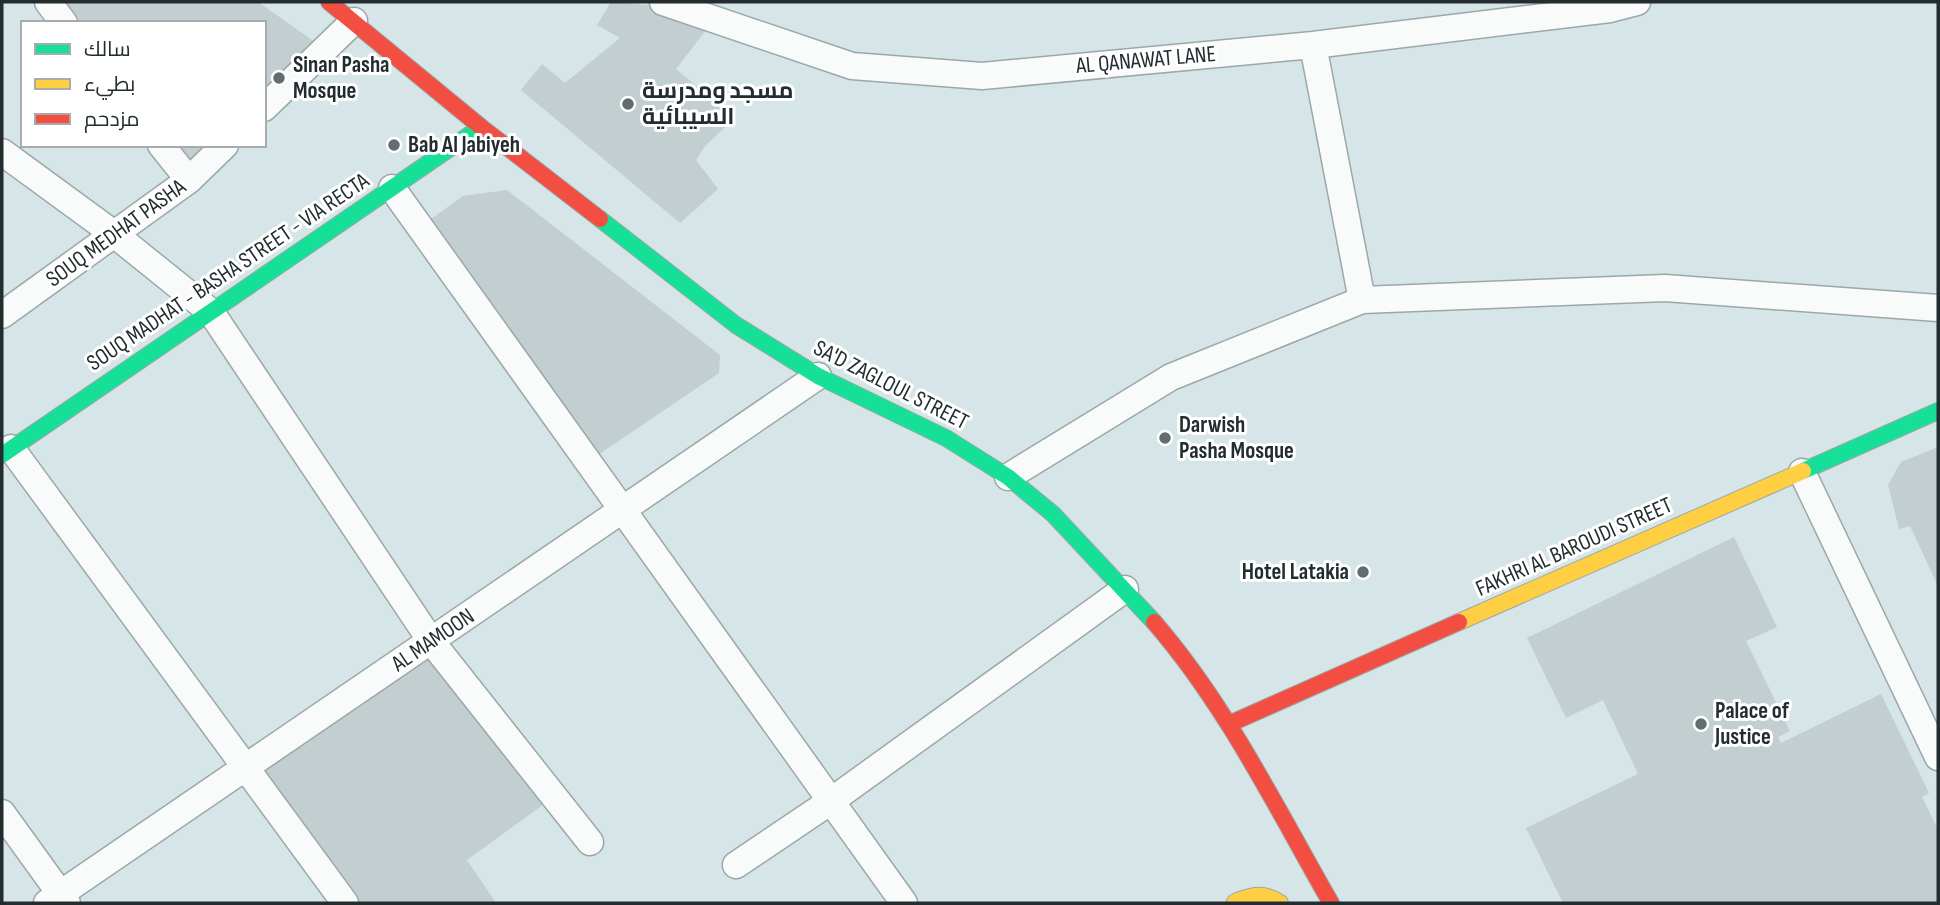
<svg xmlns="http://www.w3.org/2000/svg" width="1940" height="905" viewBox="0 0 1940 905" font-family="'Sofia Sans Condensed',Cairo,sans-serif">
  <rect width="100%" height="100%" fill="#d6e5e7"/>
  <path fill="#c2ced0" d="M48,2H258L325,49L264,108V23H64Z
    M611,2L657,6L706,30L676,69L735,118L705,146L696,160L718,189L680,223L521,90L542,64L565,83L620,38L597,25Z
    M161,145H225L189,180Z
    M507,190L720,355L719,373L595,457L424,224L463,196Z
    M1938,447V586L1910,526L1899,529L1888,485L1901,462Z
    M1734,537L1777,627L1746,641L1790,731L1778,737L1781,743L1881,694L1929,793L1922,797L1938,830V903H1563L1526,828L1638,774L1603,700L1566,718L1527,638Z
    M428,650L544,804L467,860L496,903H349L252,768Z"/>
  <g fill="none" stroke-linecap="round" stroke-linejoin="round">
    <defs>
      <path id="street" d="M48,2L64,23
        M663,2L852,66L982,76L1313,45L1610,9L1637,2
        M1313,45L1362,300
        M264,108L354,21
        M161,145L189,180
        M2,152L114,234L211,312L431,641L590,842
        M392,188L904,903
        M2,315L189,180L225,145
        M11,448L345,903
        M1802,472L1938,757
        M1008,477L1171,377L1362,300L1665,288L1938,308
        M2,813L67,903
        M736,865L831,801L1125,589
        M47,903L818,376"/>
      <path id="fast" d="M600,219L736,325L818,376L946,438L1008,477L1053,514L1154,622
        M2,455L481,127
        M1803,471L1938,411"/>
      <path id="slow" d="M1459,622L1803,471
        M1235,902C1252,895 1264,892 1280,903"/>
      <path id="jam" d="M329,2L481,127L600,219
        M1154,622C1226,705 1276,807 1331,903
        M1229,724L1459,622"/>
    </defs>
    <use href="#street" stroke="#9ca7a9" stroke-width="29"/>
    <use href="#fast" stroke="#9ca7a9" stroke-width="18"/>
    <use href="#slow" stroke="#9ca7a9" stroke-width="18"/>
    <use href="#jam" stroke="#9ca7a9" stroke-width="18"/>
    <use href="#street" stroke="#f9fbfb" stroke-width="26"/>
    <use href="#fast" stroke="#16e098" stroke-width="16"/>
    <use href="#slow" stroke="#ffcf43" stroke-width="16"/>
    <use href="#jam" stroke="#f24e42" stroke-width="16"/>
  </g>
  <g fill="#626d6f" stroke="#fff" stroke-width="2.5">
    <circle cx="279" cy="78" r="7"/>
    <circle cx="628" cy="104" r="7"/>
    <circle cx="394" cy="145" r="7"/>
    <circle cx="1165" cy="438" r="7"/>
    <circle cx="1363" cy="572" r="7"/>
    <circle cx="1701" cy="724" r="7"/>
  </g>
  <g text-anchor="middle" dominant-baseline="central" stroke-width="6" stroke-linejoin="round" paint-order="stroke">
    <g font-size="23" fill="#232d2f" stroke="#fff">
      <text transform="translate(1146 60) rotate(-5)">AL QANAWAT LANE</text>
      <text transform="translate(116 233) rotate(-36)">SOUQ MEDHAT PASHA</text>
      <text transform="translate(228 272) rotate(-34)">SOUQ MADHAT - BASHA STREET - VIA RECTA</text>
      <text transform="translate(891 385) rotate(27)">SA'D ZAGLOUL STREET</text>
      <text transform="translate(1574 547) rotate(-24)">FAKHRI AL BAROUDI STREET</text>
      <text transform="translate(433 640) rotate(-34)">AL MAMOON</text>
    </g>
    <g font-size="23" font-weight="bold" fill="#232d2f" stroke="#fff" text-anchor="start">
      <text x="293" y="65">Sinan Pasha<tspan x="293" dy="26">Mosque</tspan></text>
      <text x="642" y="91">مسجد ومدرسة<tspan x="642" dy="26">السيبائية</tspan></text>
      <text x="408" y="145">Bab Al Jabiyeh</text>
      <text x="1179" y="425">Darwish<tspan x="1179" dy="26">Pasha Mosque</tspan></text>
      <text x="1349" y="572" text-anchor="end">Hotel Latakia</text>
      <text x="1715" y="711">Palace of<tspan x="1715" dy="26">Justice</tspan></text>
    </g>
  </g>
  <rect width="1940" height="905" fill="none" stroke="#232d2f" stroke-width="7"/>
  <rect x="21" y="21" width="245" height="126" fill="#ffffff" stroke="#a7abac" stroke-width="2"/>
  <rect x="35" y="44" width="35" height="10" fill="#16e098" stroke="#a7abac" stroke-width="2"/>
  <text x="84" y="56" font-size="21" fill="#232d2f">سالك</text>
  <rect x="35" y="79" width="35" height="10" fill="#ffcf43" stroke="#a7abac" stroke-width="2"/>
  <text x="84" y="91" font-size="21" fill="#232d2f">بطيء</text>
  <rect x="35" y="114" width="35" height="10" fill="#f24e42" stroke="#a7abac" stroke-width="2"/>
  <text x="84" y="126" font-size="21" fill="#232d2f">مزدحم</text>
</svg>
